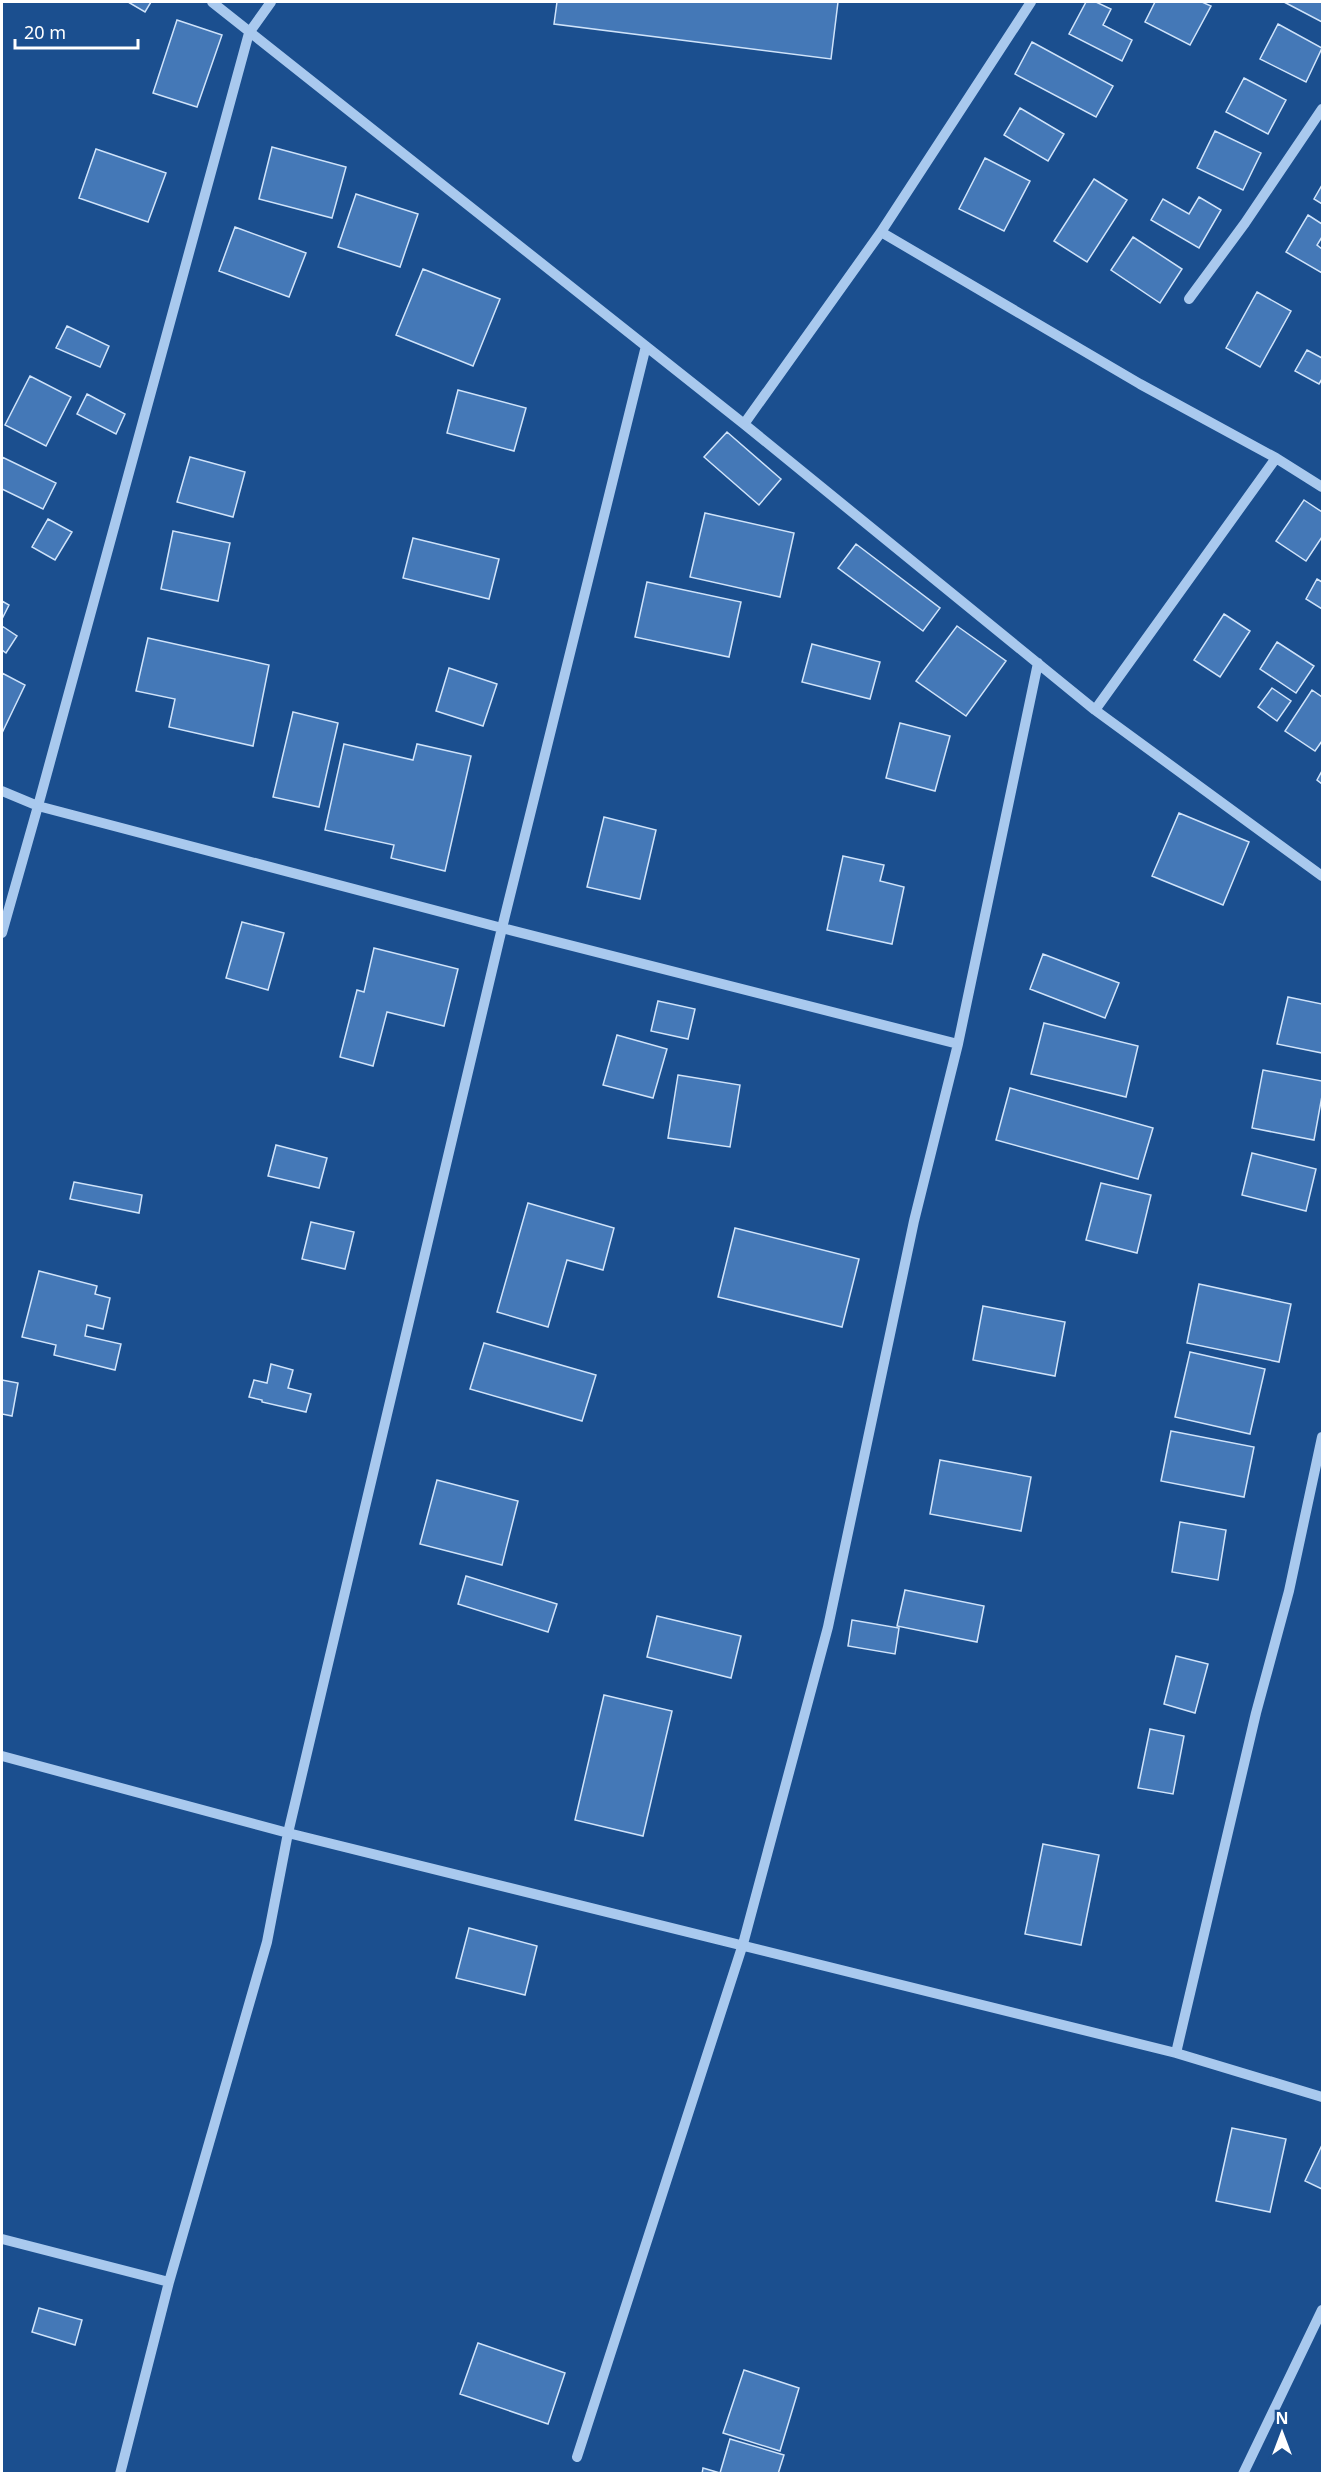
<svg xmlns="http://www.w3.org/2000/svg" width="1324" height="2475" viewBox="0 0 1324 2475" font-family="'Noto Sans',sans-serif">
  <rect width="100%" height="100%" fill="#1b4f8f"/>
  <path fill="#4478b7" stroke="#cfe3fa" stroke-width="1.5" d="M128,2H151L145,12Z
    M557,2H838L831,59L554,24Z
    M1086,2H1096L1111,9L1103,25L1132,40L1122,61L1069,34Z
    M1155,2H1202L1211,6L1190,45L1145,22Z
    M1284,2H1322V22Z
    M177,20L222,35L197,107L153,93Z
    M1278,24L1322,48L1306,82L1260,59Z
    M1032,42L1113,86L1096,117L1015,74Z
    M1244,78L1286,100L1268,134L1226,112Z
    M1020,108L1064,134L1048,161L1004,135Z
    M1215,131L1261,153L1243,190L1197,168Z
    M272,147L346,167L332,218L259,199Z
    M96,149L166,173L148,222L79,198Z
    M985,158L1030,181L1004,231L959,209Z
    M1094,179L1127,200L1087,262L1054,241Z
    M1322,185V204L1314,199Z
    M356,194L418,214L400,267L338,247Z
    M1199,197L1221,210L1199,248L1151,220L1163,199L1189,214Z
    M1308,215L1322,224V237L1317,245L1322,249V273L1286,252Z
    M235,227L306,253L289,297L219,271Z
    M1133,237L1182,269L1160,303L1111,270Z
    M423,269L500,299L473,366L396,335Z
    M1257,292L1291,311L1260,367L1226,348Z
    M67,326L109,346L100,367L56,348Z
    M1307,350L1322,358V379L1319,384L1295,371Z
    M30,376L71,397L46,446L5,425Z
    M458,390L526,408L514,451L447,433Z
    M87,394L125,414L116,434L77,414Z
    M727,432L781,479L759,505L704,457Z
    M2,457L56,483L43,509L2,489Z
    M190,457L245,472L233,517L177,502Z
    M1304,500L1322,512V537L1306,561L1276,541Z
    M705,513L794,533L780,597L690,577Z
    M48,519L72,532L55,560L32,547Z
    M173,531L230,543L218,601L161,589Z
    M413,538L499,559L489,599L403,578Z
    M856,544L940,608L923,631L838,568Z
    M1317,579L1322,582V609L1306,599Z
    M647,582L741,602L729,657L635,637Z
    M2,601L9,605L2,619Z
    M1224,614L1250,631L1220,677L1194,660Z
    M2,626L17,636L6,653L2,650Z
    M957,626L1006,661L966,716L916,681Z
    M148,638L269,665L253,746L169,727L175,699L136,691Z
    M1277,642L1314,666L1296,693L1260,669Z
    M812,644L880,662L870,699L802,682Z
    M449,668L497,684L483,726L436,711Z
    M2,673L25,685L2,733Z
    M1272,688L1291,701L1277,721L1258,707Z
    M1312,690L1322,697V741L1315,751L1285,731Z
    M293,712L338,723L319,807L273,797Z
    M900,723L950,736L935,791L886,778Z
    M344,744L413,760L417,744L471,756L445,871L391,858L394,845L325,830Z
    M1322,771V784L1317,780Z
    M1179,813L1249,842L1223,905L1152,876Z
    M604,817L656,830L640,899L587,887Z
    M843,856L884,865L880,881L904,887L892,944L827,930Z
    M242,922L284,933L268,990L226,978Z
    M374,948L458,969L444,1026L387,1012L373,1066L340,1057L357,990L364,992Z
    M1043,954L1119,983L1105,1018L1030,989Z
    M1288,997L1322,1004V1053L1277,1044Z
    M658,1001L695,1009L688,1039L651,1031Z
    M1044,1023L1138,1046L1126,1097L1031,1074Z
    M617,1035L667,1049L653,1098L603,1085Z
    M1263,1070L1322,1081V1096L1314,1140L1252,1128Z
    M678,1075L740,1085L730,1147L668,1138Z
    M1010,1088L1153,1128L1138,1179L996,1140Z
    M276,1145L327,1158L319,1188L268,1176Z
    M1252,1153L1316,1169L1306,1211L1242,1195Z
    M74,1182L142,1195L139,1213L70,1199Z
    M1101,1183L1151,1195L1137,1253L1086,1240Z
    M528,1203L614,1228L603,1270L567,1260L548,1327L497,1312Z
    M311,1222L354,1232L345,1269L302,1259Z
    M735,1228L859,1259L842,1327L718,1297Z
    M39,1271L97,1286L95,1294L110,1298L103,1329L87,1325L85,1336L121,1344L115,1370L54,1355L56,1345L22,1337Z
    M1199,1284L1291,1304L1279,1362L1187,1343Z
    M983,1306L1065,1322L1055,1376L973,1360Z
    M484,1343L596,1375L582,1421L470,1389Z
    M1190,1352L1265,1369L1250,1434L1175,1417Z
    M271,1364L293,1370L288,1388L311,1394L306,1412L262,1402V1400L249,1397L254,1380L267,1383Z
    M2,1380L18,1383L12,1416L2,1414Z
    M1171,1431L1254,1447L1244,1497L1161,1481Z
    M940,1460L1031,1477L1021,1531L930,1514Z
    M437,1480L518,1501L502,1565L420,1544Z
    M1180,1522L1226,1530L1218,1580L1172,1572Z
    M466,1576L557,1604L548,1632L458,1604Z
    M905,1590L984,1606L977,1642L897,1626Z
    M657,1616L741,1636L731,1678L647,1657Z
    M852,1620L899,1628L895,1654L848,1646Z
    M1176,1656L1208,1664L1195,1713L1164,1704Z
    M604,1695L672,1711L643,1836L575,1820Z
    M1150,1729L1184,1736L1173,1794L1138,1788Z
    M1043,1844L1099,1855L1081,1945L1025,1934Z
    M469,1928L537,1946L525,1995L456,1978Z
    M1232,2128L1286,2139L1270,2212L1216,2201Z
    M1322,2145V2189L1305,2181Z
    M39,2308L82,2320L75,2345L32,2332Z
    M478,2343L565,2373L548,2424L460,2394Z
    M744,2370L799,2388L780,2451L723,2433Z
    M730,2439L784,2455L778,2474H702L703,2468L720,2473Z"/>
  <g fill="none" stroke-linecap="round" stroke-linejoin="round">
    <path stroke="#a9c9ee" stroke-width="10" d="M212,2L744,424L1095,710L1322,876
      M881,232L1140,384L1276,458L1322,487
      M1189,299L1245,223L1322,109
      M744,424L881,232L1031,2
      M1095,710L1276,458
      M2,791L38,806L502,928L958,1044
      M2,933L38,806L249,33L271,2
      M2,1756L288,1833L1176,2053L1322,2097
      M1176,2053L1256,1713L1289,1591L1322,1437
      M2,2239L169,2282
      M577,2457L743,1944L828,1627L914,1221L958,1044L1038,663
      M120,2474L169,2282L267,1942L288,1833L502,928L646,346
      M1243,2474L1322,2310"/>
  </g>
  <rect width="1324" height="2475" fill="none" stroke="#ffffff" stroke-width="6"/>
  <g transform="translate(1282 2433)" stroke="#1b4f8f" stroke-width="4.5" paint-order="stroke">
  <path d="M0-4.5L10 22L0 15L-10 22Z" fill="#ffffff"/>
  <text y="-9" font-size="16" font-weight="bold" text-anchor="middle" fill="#ffffff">N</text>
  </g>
  <path d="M15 39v9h123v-9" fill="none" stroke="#ffffff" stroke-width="3"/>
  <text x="24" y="39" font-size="18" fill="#ffffff" stroke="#1b4f8f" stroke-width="4.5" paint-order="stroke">20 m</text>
</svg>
